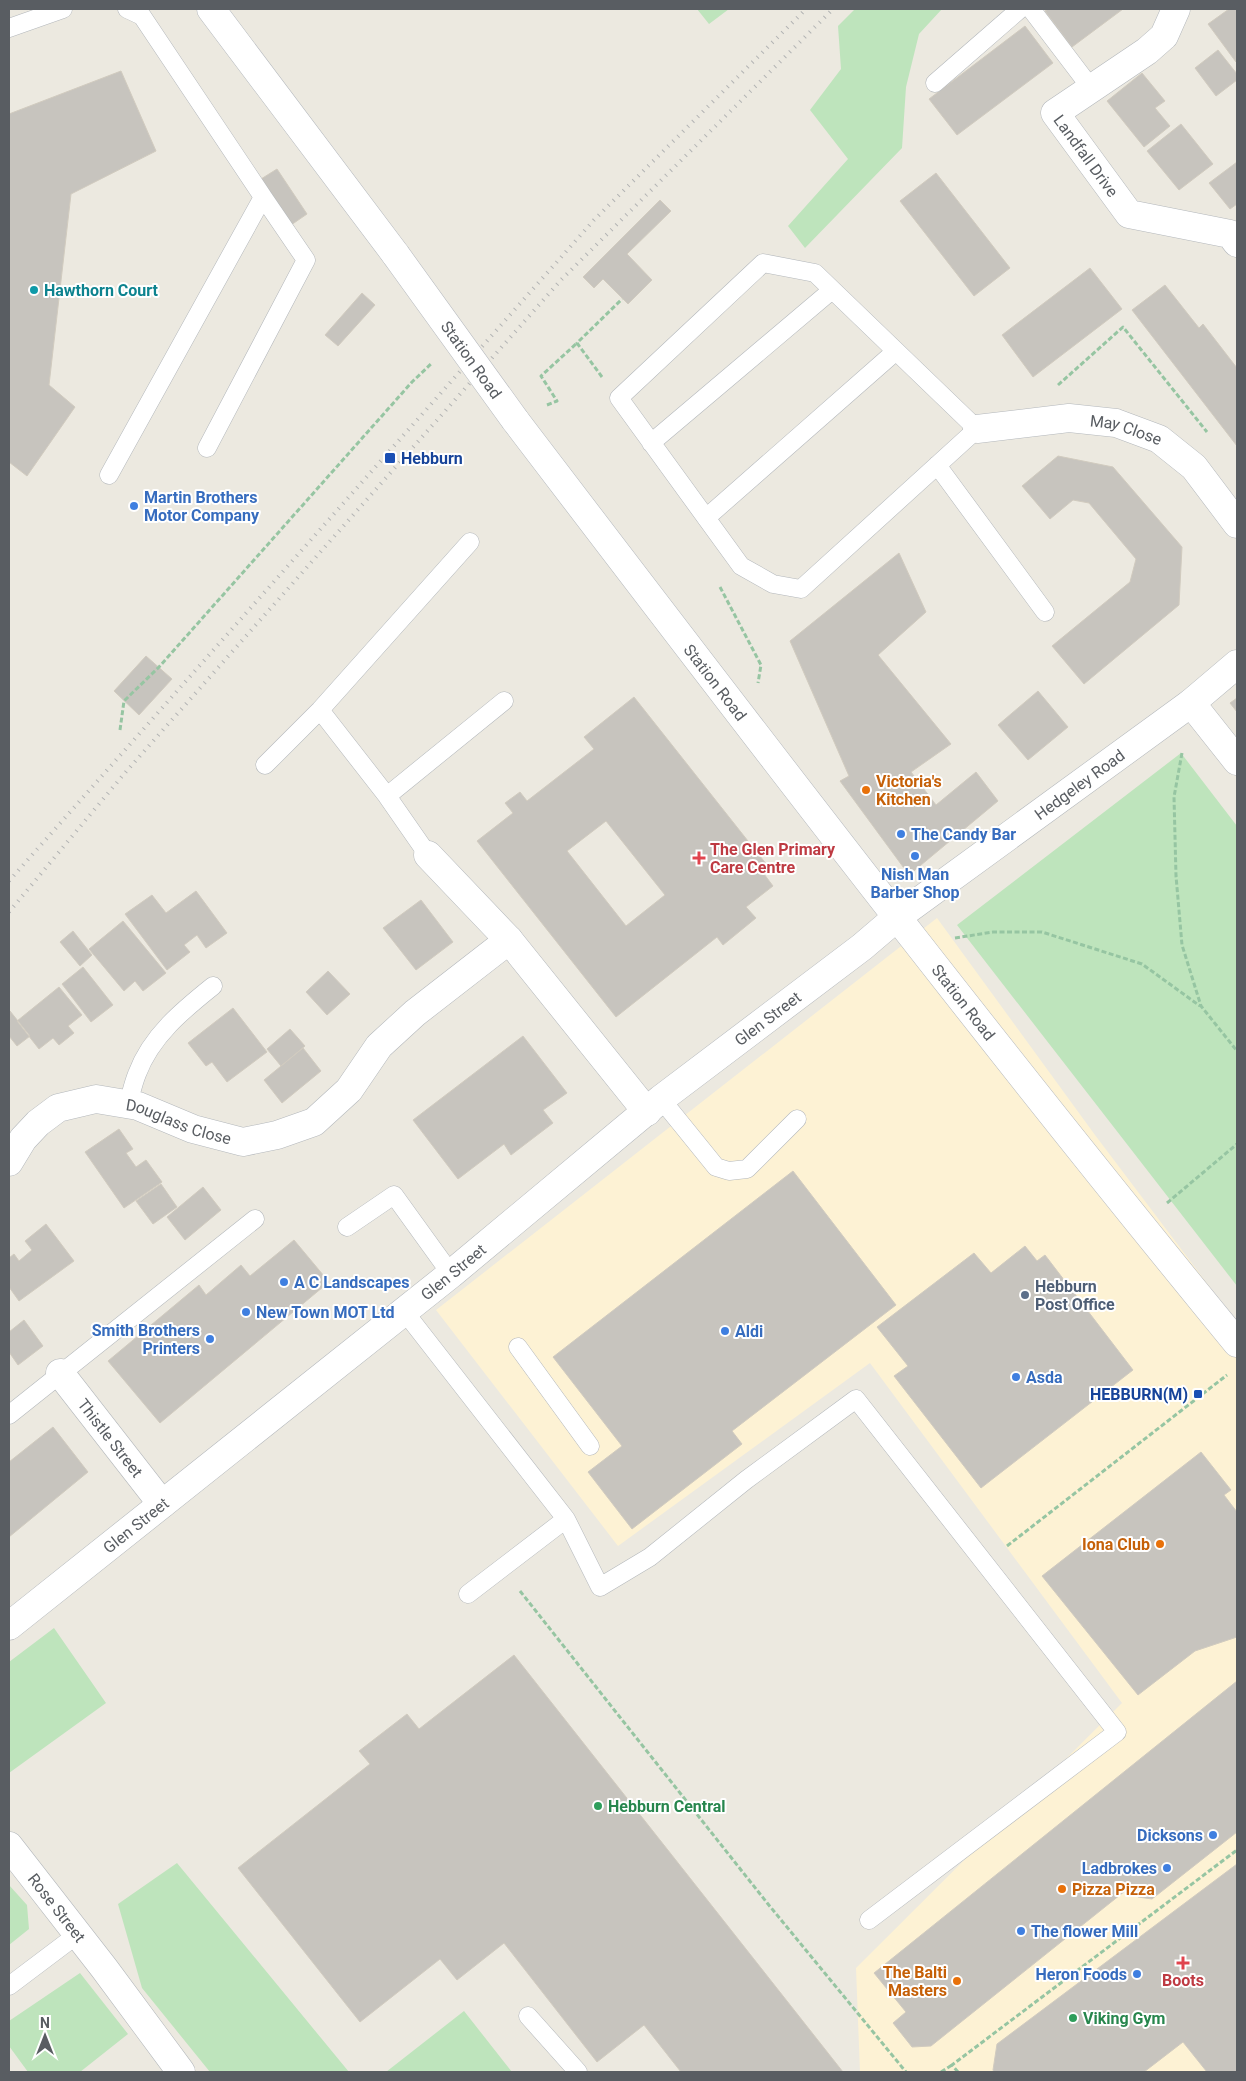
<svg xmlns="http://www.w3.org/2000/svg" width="1246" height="2081" viewBox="0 0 1246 2081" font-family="Roboto,sans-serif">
  <rect width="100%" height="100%" fill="#ece9e0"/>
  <path fill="#fdf2d4" d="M937,918L1095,1135L1237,1323V2072H860L856,1968L1122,1703L870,1363L618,1546L436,1310Z"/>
  <path fill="#bee4bc" d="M697,9H729L709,24Z
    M855,9H942L919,34L906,87L902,148L805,248L788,226L848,159L810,110L841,69L838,26Z
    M1181,753L1237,826V1286L957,925Z
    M54,1628L106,1703L9,1773V1662Z
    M177,1863L349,2072H210L142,1988L118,1904Z
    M9,1885L27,1905L29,1929L9,1945Z
    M80,1973L128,2034L80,2072H28L9,2046V2021Z
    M464,2011L512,2072H386Z"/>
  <path fill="#c7c4be" stroke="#d1cbbf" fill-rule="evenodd" d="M1048,9H1123L1072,47L1045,11Z
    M1229,9H1237L1236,62L1208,24Z
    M1025,26L1053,63L957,135L929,99Z
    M1218,50L1237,74V80L1216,96L1195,68Z
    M121,71L156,151L71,194L49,385L75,407L27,476L9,462V114Z
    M1142,73L1165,101L1155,108L1170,126L1144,147L1107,101Z
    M1181,124L1213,164L1179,190L1147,151Z
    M1237,162V204L1230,209L1209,183Z
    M277,169L307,214L291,225L261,179Z
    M936,173L1010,268L974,296L900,201Z
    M660,200L671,211L627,254L652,280L628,304L603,279L594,288L583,277Z
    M1090,268L1122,309L1033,377L1002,335Z
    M1165,285L1199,328L1203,324L1237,368V446L1132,310Z
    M362,293L375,305L338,346L325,335Z
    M1058,456L1113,467L1182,547L1179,605L1084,684L1052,646L1130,582L1136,559L1089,503L1073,500L1050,519L1022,486Z
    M899,553L926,612L878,655L951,744L911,772L936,805L976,772L998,801L909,875L840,781L849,776L790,641Z
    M146,656L172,679L139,715L114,691Z
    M1038,691L1068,727L1028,760L998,725Z
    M634,697L767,865L761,870L773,886L746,907L756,918L723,945L717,937L616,1017L477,841L513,813L505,803L520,792L527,801L594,749L584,737ZM606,821L665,895L626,926L567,851Z
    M1237,698V712L1230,703Z
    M196,891L227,933L206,948L197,935L184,945L190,952L167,970L125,914L152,895L166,913Z
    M421,900L453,942L416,970L383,928Z
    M123,921L166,973L143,991L135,981L124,991L89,949Z
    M73,931L92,955L80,966L60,942Z
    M83,967L113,1005L91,1022L62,984Z
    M328,971L350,994L327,1015L306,992Z
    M59,987L82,1015L68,1026L74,1033L59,1045L53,1038L39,1049L17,1021Z
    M233,1008L267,1052L227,1082L212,1062L206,1066L188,1043Z
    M10,1011L30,1036L17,1046L9,1036Z
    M290,1029L305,1046L281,1066L267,1049Z
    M523,1036L567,1093L543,1110L553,1123L511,1155L504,1144L458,1179L413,1120Z
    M303,1048L321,1071L282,1103L264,1080Z
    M119,1129L133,1149L126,1153L136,1167L146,1160L162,1182L124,1208L85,1152Z
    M793,1171L896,1305L732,1431L742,1444L632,1529L588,1472L622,1446L553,1357Z
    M161,1184L177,1207L153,1224L136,1201Z
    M203,1187L221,1210L185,1240L167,1217Z
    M46,1224L74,1261L19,1301L9,1287V1258L14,1254L19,1261L32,1250L25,1241Z
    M294,1240L329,1282L160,1423L108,1361L199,1285L206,1295L241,1265L250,1276Z
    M1025,1246L1037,1261L1045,1255L1133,1370L981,1488L894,1376L908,1366L877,1327L974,1253L991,1273Z
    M24,1320L43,1346L18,1365L9,1352V1332Z
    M53,1427L88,1472L9,1537V1462Z
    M1201,1452L1231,1490L1224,1495L1237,1512V1637L1195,1651L1138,1695L1042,1576Z
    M514,1655L843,2072H681L644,2025L597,2062L504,1943L457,1980L440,1959L360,2022L238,1868L370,1764L359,1751L407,1714L419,1729Z
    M1237,1681V1832L1152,1899L1138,1897L1130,1887L931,2046L912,2047L893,2023L906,2012L874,1973Z
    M1237,1864V2072H1207L1183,2042L1144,2072H994L993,2070L997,2044Z"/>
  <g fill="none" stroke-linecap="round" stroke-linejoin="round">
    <defs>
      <path id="service" d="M1031,9L1091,88
        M9,28L63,9
        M935,83L1020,9
        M763,263L815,273L977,429L801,589L773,584L741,566L619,398Z
        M651,443L832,290
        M207,448L306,260L263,197
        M937,465L1045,612
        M109,475L263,197L142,16L127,9
        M706,518L896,351
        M320,710L387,796L428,855
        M265,765L320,710L470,542
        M387,796L504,701
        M661,1099L716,1167L729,1171L747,1169L797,1119
        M128,1104C131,1094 133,1084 137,1074C151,1036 183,1010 213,986
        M347,1227L394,1195L451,1274
        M404,1311L566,1519L468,1594
        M518,1347L590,1446
        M9,1415L255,1219
        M566,1519L600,1587L650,1557L746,1480L856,1399L1117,1732L869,1920
        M9,1986L78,1934
        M528,2016L578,2072"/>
      <g id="minor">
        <path id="s1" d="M1176,9L1164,36L1147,51L1055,113L1129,214L1230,234L1237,243"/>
        <path id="s2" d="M977,429L1069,418L1116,423L1159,439L1194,467L1237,524"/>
        <path d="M1191,703L1237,761"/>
        <path d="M428,855L509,940L647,1112"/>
        <path id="s3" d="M9,1162L23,1139L38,1123L58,1108L96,1099L138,1106L193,1129L243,1142L277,1135L314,1122L349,1090L379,1046L415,1013L509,940"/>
        <path id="s4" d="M60,1373L162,1504"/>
        <path id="s5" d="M9,1626L451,1274L661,1099L862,947L896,918L1191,703L1237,664"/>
        <path id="s6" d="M9,1846L104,1968L181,2072"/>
      </g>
      <g id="secondary">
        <path d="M211,9L396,255"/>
        <path id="s7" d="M515,420C752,731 989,1041 1237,1343"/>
      </g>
    </defs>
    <use href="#service" stroke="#b3b7bb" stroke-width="19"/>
    <use href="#minor" stroke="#b3b7bb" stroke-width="29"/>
    <use href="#secondary" stroke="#b4b8bd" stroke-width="29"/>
    <path stroke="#96c5a2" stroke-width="3" stroke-dasharray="5 2.5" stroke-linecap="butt" d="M602,377L577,343L622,299
      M1058,385L1123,327L1207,432
      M547,405L557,401L541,376L577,343
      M720,587L761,665L758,683
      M120,730L124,701L159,667L412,382L432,363
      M1182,753L1174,797L1176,876L1182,945L1201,1006L1237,1051
      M955,938L993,932H1042L1142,964L1200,1006
      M1167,1203L1237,1144
      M1007,1546L1227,1375
      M520,1591L768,1904L906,2072
      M941,2072L952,2065
      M958,2072L952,2065L1237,1850"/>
    <use href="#service" stroke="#fff" stroke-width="18"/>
    <use href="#minor" stroke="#fff" stroke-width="28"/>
    <use href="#secondary" stroke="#fff" stroke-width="28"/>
    <path stroke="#b2b3b3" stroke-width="4" stroke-dasharray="1 6" stroke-linecap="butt" d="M9,881L594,220L806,9
      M9,912L124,774L561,280L833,9"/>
    <defs>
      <g id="secondary-bridge">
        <path id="s8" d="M396,255L515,420"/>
      </g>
    </defs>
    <use href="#secondary-bridge" stroke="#b4b8bd" stroke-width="29" stroke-linecap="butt"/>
    <use href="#secondary-bridge" stroke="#fff" stroke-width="28"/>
  </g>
  <circle fill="#0f9aa8" stroke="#fff" stroke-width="2" cx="34" cy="290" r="5"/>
  <g fill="#1a4fb4" stroke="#fff" stroke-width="2">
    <rect x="384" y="452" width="12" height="12" rx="2.5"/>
    <rect x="1193" y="1389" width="10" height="10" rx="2.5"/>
  </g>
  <g fill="#3f7fe0" stroke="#fff" stroke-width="2">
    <circle cx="134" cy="506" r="5"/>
    <circle cx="901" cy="834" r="5"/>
    <circle cx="915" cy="856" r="5"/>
    <circle cx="284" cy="1282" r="5"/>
    <circle cx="246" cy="1312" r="5"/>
    <circle cx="725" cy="1331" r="5"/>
    <circle cx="210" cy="1339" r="5"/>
    <circle cx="1016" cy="1377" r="5"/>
    <circle cx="1213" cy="1835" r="5"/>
    <circle cx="1167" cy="1868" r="5"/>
    <circle cx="1021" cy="1931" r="5"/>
    <circle cx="1137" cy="1974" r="5"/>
  </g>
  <g fill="#e8710a" stroke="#fff" stroke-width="2">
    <circle cx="866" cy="790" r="5"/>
    <circle cx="1160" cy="1544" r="5"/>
    <circle cx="1062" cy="1889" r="5"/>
    <circle cx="957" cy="1981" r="5"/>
  </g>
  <g fill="#e0444e" stroke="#fff" stroke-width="2">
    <path d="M696.5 850.5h5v5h5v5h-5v5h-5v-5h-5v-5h5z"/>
    <path d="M1180.5 1955.5h5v5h5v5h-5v5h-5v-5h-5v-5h5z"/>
  </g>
  <circle fill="#5c6f8a" stroke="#fff" stroke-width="2" cx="1025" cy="1295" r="5"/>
  <g fill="#2e9e5b" stroke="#fff" stroke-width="2">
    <circle cx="598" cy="1806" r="5"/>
    <circle cx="1073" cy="2018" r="5"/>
  </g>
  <g text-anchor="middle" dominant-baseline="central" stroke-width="4" stroke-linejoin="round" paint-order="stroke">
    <g font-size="16" fill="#595d62" stroke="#fff">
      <text stroke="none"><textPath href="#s1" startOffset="216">Landfall Drive</textPath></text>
      <text stroke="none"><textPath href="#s8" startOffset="129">Station Road</textPath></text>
      <text stroke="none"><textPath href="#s2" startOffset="151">May Close</textPath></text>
      <text stroke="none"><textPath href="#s7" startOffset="330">Station Road</textPath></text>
      <text stroke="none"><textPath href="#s5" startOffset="1362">Hedgeley Road</textPath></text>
      <text stroke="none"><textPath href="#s7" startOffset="735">Station Road</textPath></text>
      <text stroke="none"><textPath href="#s5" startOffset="972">Glen Street</textPath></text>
      <text stroke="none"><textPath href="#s3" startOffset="199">Douglass Close</textPath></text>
      <text stroke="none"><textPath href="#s5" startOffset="568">Glen Street</textPath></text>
      <text stroke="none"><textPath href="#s4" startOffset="82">Thistle Street</textPath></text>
      <text stroke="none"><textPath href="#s5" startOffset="162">Glen Street</textPath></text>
      <text stroke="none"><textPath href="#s6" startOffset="78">Rose Street</textPath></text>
    </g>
    <g font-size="16" font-weight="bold" fill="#0d838f" stroke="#fff" text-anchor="start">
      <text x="44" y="290">Hawthorn Court</text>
    </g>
    <g font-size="16" font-weight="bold" fill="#164399" stroke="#fff" text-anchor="start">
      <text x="401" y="458">Hebburn</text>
      <text x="1188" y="1394" text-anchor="end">HEBBURN(M)</text>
    </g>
    <g font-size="16" font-weight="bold" fill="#366cbe" stroke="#fff" text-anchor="start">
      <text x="144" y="497">Martin Brothers<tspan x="144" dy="18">Motor Company</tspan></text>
      <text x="911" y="834">The Candy Bar</text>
      <text x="915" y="874" text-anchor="middle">Nish Man<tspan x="915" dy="18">Barber Shop</tspan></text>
      <text x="294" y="1282">A C Landscapes</text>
      <text x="256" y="1312">New Town MOT Ltd</text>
      <text x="200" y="1330" text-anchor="end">Smith Brothers<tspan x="200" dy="18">Printers</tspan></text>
      <text x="735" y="1331">Aldi</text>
      <text x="1026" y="1377">Asda</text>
      <text x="1203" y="1835" text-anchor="end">Dicksons</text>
      <text x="1157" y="1868" text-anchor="end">Ladbrokes</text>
      <text x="1031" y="1931">The flower Mill</text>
      <text x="1127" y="1974" text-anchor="end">Heron Foods</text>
    </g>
    <g font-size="16" font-weight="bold" fill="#c56008" stroke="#fff" text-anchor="start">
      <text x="876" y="781">Victoria's<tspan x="876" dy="18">Kitchen</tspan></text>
      <text x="1150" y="1544" text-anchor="end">Iona Club</text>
      <text x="1072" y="1889">Pizza Pizza</text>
      <text x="947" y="1972" text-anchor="end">The Balti<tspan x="947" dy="18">Masters</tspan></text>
    </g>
    <g font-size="16" font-weight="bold" fill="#be3a42" stroke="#fff" text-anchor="start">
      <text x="710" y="849">The Glen Primary<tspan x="710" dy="18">Care Centre</tspan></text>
      <text x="1183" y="1980" text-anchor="middle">Boots</text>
    </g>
    <g font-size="16" font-weight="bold" fill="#4e5e75" stroke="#fff" text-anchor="start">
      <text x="1035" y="1286">Hebburn<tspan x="1035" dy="18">Post Office</tspan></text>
    </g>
    <g font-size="16" font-weight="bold" fill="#27864d" stroke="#fff" text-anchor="start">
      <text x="608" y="1806">Hebburn Central</text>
      <text x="1083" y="2018">Viking Gym</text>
    </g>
  </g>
  <rect width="1246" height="2081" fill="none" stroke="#595d62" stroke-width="20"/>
  <g transform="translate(45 2036)" stroke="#ffffff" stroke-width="4" paint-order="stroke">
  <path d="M0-4L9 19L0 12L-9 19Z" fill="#595d62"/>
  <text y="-8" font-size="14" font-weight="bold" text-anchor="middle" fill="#595d62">N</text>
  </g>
</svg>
